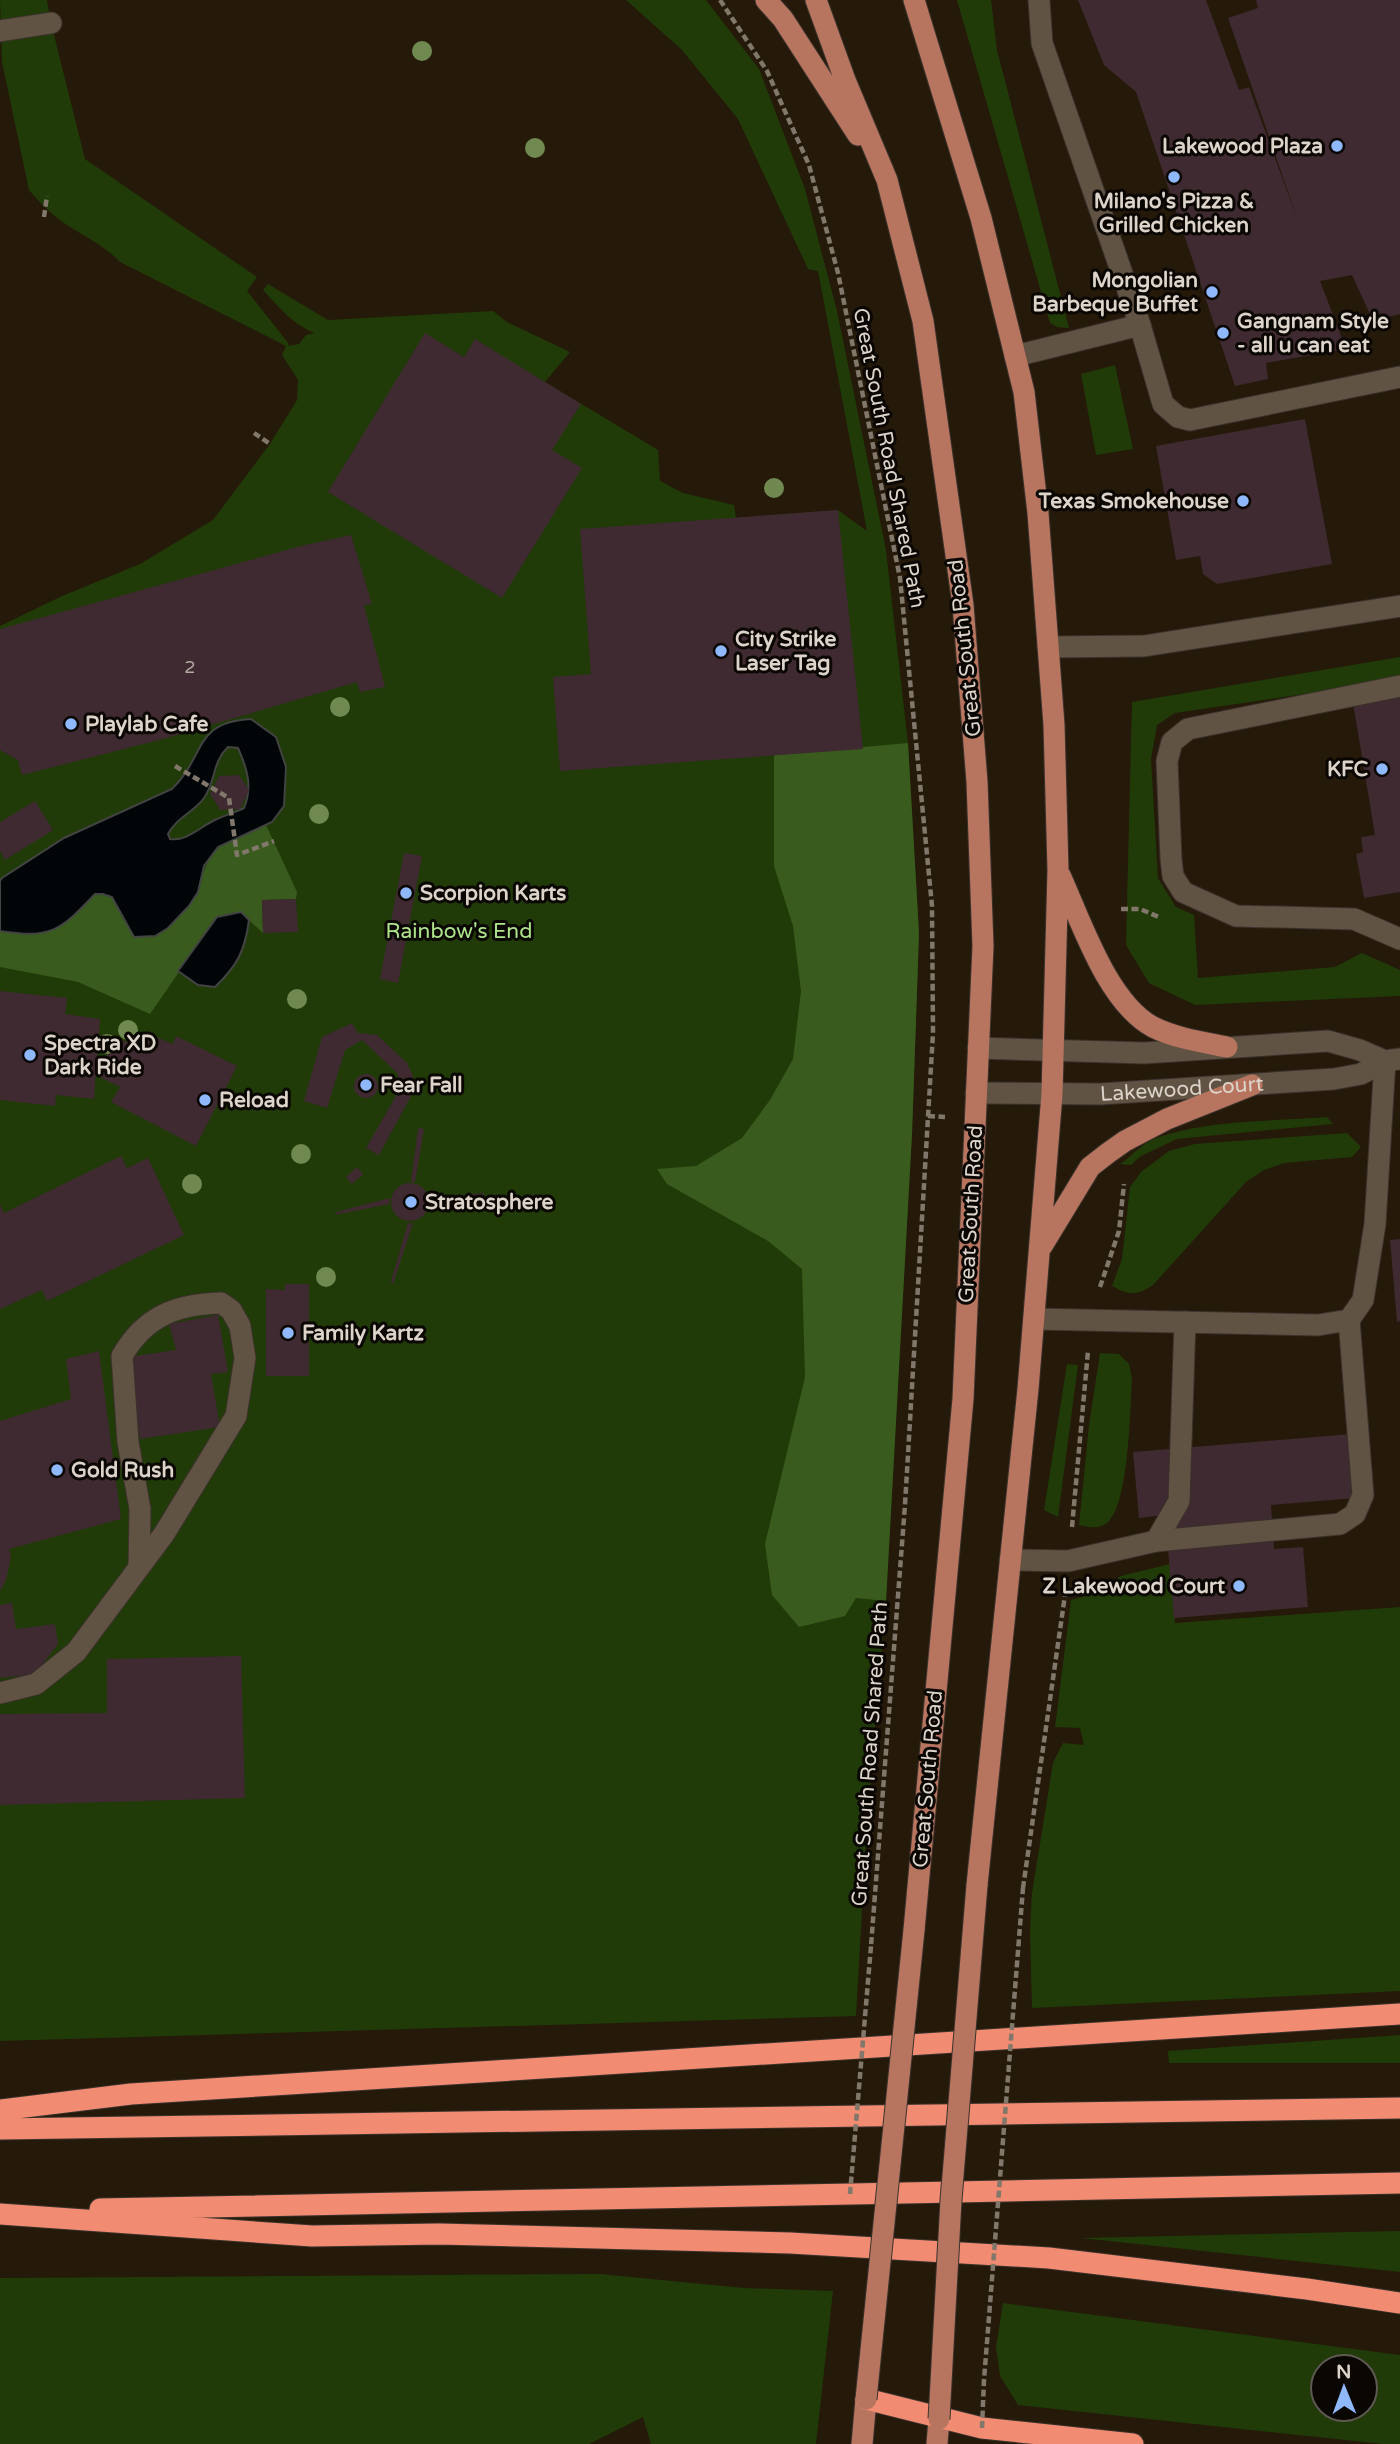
<svg xmlns="http://www.w3.org/2000/svg" width="1400" height="2444" viewBox="0 0 1400 2444" font-family="'Varela Round',sans-serif">
  <rect width="100%" height="100%" fill="#25190a"/>
  <path fill="#203b08" fill-rule="evenodd" d="M0,0H47L51,23L85,159L257,277L247,291L289,344L288,346L299,344L306,335L315,333C293,325 279,307 263,290L268,284L328,320L493,311L507,322L570,352L545,382L658,450L660,481L683,493L734,505L736,518L838,510L867,531L818,271L808,269L738,119L682,50L626,0H706L759,69L805,189L837,311L886,550L908,743L919,933L912,1134L886,1601L867,1823L856,2016L0,2041V626L60,597L140,564L213,520L270,444L297,400L298,380L282,355L286,346L120,262C103,244 81,235 61,221C49,212 38,201 29,190L2,62Z
    M957,0H991L997,50L1069,328L1057,327L1050,323Z
    M1115,365L1133,449L1096,455L1081,374Z
    M1400,657V680L1175,713L1157,725L1151,759L1158,878L1176,907L1194,915L1198,978L1335,967L1362,953L1400,970V996L1195,1005L1149,983L1126,945L1132,702Z
    M1327,1117L1333,1124L1177,1139L1141,1156L1131,1165L1120,1164C1130,1157 1140,1146 1150,1141C1194,1120 1277,1121 1327,1117Z
    M1347,1133L1361,1147L1352,1157L1284,1163L1264,1170L1246,1182L1153,1285C1137,1296 1128,1295 1112,1286L1122,1259L1130,1187L1141,1172L1169,1151L1195,1144Z
    M1100,1353L1119,1354L1129,1364L1132,1379C1130,1410 1129,1500 1109,1521C1101,1530 1089,1527 1079,1525L1089,1425Z
    M1067,1364L1078,1365L1058,1517L1044,1510Z
    M1170,1564L1175,1623L1400,1607V1991L1032,2008L1030,1930L1032,1893L1053,1763L1063,1743L1084,1745L1080,1728L1055,1727L1071,1600L1089,1595L1121,1576Z
    M1400,2035V2063H1169L1168,2051Z
    M1400,2231V2272L1081,2238Z
    M600,2274L744,2288L833,2291L816,2444H651L643,2417L589,2444H0V2278Z
    M1003,2303L1400,2355V2444H1383L1018,2405L1000,2376L996,2347ZM1323,2367H1365V2409H1323Z"/>
  <path fill="#395c1e" d="M908,743L919,933L912,1134L886,1601L856,1598L845,1616L799,1627L772,1595L765,1544L805,1377L802,1269L768,1241L667,1184L657,1169L696,1166L742,1138L770,1100L793,1059L801,991L793,926L774,866V755Z
    M266,825L297,892L296,899L262,900L263,933L241,913L217,917L150,1014L78,982L0,967V931C45,938 65,928 95,894H103L112,897L124,921L198,892C210,842 223,844 266,825Z"/>
  <path fill="#000508" stroke="#424342" stroke-width="2" fill-rule="evenodd" d="M251,719L276,737L286,767L284,806L272,822L218,847L204,866L198,892L189,906L168,928L155,936L134,937L112,897L103,894H95C60,931 51,939 0,931V881L2,878L64,838L172,789C206,756 193,722 251,719ZM228,747L238,748C247,768 253,787 244,808C236,812 226,815 217,819C202,825 187,842 170,839L168,834C176,818 194,812 204,798C216,781 212,762 228,747Z
    M241,912L249,920C245,951 237,966 215,987L198,985L178,971L217,917Z"/>
  <path fill="#3e2a30" d="M1078,0H1206L1239,90L1249,87L1298,221L1228,18L1258,8L1256,0H1400V314L1373,321L1352,275L1320,281L1346,349L1266,363L1268,379L1235,386L1136,92L1104,65Z
    M425,333L464,357L475,339L581,404L552,450L582,468L502,598L328,492Z
    M1305,419L1332,564L1217,584L1203,574L1200,556L1176,560L1156,446Z
    M838,510L863,749L560,771L553,677L591,674L580,529Z
    M351,535L372,604L364,605L385,687L360,692L357,682L167,738L22,775L18,760L0,750V629L301,546Z
    M1400,694V892L1364,898L1356,854L1363,852L1361,837L1375,835L1353,703Z
    M239,775L249,790L240,809L220,810L210,794L219,776Z
    M35,801L53,830L5,860L0,851V822Z
    M404,853L422,856L398,983L380,979Z
    M296,899L298,932L263,933L262,900Z
    M0,991L67,998L65,1014L100,1019L94,1099L56,1095L55,1106L0,1100Z
    M352,1023L358,1033L377,1035L407,1063L413,1076L410,1098L379,1155L366,1148L397,1094L399,1080L397,1073L362,1040L345,1050L327,1108L304,1101L322,1037Z
    M146,1033L173,1044L176,1036L237,1066L196,1146L111,1102L120,1087L96,1075L116,1038L140,1047Z
    M354 1086a12 12 0 1 1 24 0a12 12 0 1 1-24 0Z
    M418,1128L424,1129L415,1182H411Z
    M121,1156L127,1168L148,1158L184,1235L47,1301L42,1290L0,1309V1204L4,1213Z
    M357,1167L363,1174L352,1184L346,1177Z
    M391 1202a19 19 0 1 1 38 0a19 19 0 1 1-38 0Z
    M484,1193V1197L431,1202V1198Z
    M390,1198L389,1204L335,1215L336,1212Z
    M408,1223H413L393,1284L391,1281Z
    M1400,1239V1321L1397,1322L1390,1240Z
    M285,1284H309V1376H266V1289L285,1290Z
    M218,1315L228,1372L211,1374L220,1427L140,1439L128,1357L176,1350L169,1324Z
    M99,1351L121,1519L9,1549L11,1556L9,1567L6,1580L0,1591V1421L71,1399L66,1359Z
    M1351,1434L1356,1498L1271,1505L1274,1549L1303,1547L1308,1607L1174,1618L1165,1515L1139,1518L1133,1452Z
    M12,1603L16,1629L55,1624L58,1644L35,1674L0,1678V1605Z
    M241,1656L245,1798L0,1805V1714L107,1713V1659Z"/>
  <g fill="none" stroke-linecap="round" stroke-linejoin="round">
    <defs>
      <g id="minor">
        <path d="M1039,0L1042,43L1140,325L1163,404L1178,417L1190,420L1400,377"/>
        <path d="M0,31L51,23"/>
        <path d="M1015,356L1140,325"/>
        <path d="M1048,647L1144,646L1400,606"/>
        <path d="M1400,686L1188,729L1172,742L1167,761L1171,859L1173,876L1183,892L1236,916L1354,919L1400,939"/>
        <path d="M978,1048L1144,1053L1328,1041L1360,1050L1385,1061"/>
        <path id="s1" d="M976,1093L1100,1094L1334,1079L1361,1074L1385,1061L1400,1059"/>
        <path d="M1034,1319L1318,1325L1349,1320L1363,1300L1375,1224L1385,1061"/>
        <path d="M1156,1541L1340,1524L1355,1514L1363,1495L1349,1320"/>
        <path d="M1010,1560L1068,1561L1156,1541L1179,1501L1185,1322"/>
        <path d="M0,1693L36,1684L76,1652L164,1534L236,1416L245,1358L240,1326L231,1310L221,1303C177,1304 145,1316 122,1356L128,1442L140,1509L139,1567"/>
      </g>
      <path id="major" d="M766,0L783,19L858,135
        M816,0L845,80L887,180L923,321L963,605L977,782L983,946L963,1399L914,1930
        M914,0L981,218L1024,392L1038,513L1054,725L1058,870L1052,1094L1028,1389L977,1885
        M1060,875C1081,921 1107,1002 1153,1027C1175,1038 1202,1042 1227,1047
        M1042,1246L1090,1167L1108,1153L1125,1141L1167,1119L1252,1085
        M862,2444L866,2399
        M937,2444L939,2419"/>
      <path id="highway" d="M0,2110L131,2094L1400,2014
        M0,2129L1400,2108
        M100,2209L1400,2183
        M0,2214L312,2236L439,2234L790,2243L1049,2258L1307,2289L1400,2303
        M866,2399L982,2428L1133,2444"/>
    </defs>
    <use href="#minor" stroke="#3b322c" stroke-width="23"/>
    <use href="#major" stroke="#3b322c" stroke-width="23"/>
    <use href="#highway" stroke="#3b322c" stroke-width="23"/>
    <path stroke="#81776a" stroke-width="4.5" stroke-dasharray="7 3.5" stroke-linecap="butt" d="M720,0L767,71L809,165L838,273L900,578L932,906L933,1033L905,1505L871,1946
      M44,217L47,196
      M254,433L270,444
      M175,766L229,798L237,855L274,841
      M1121,909H1140L1161,918
      M928,1116L945,1117
      M1100,1287L1119,1231L1124,1184
      M1072,1527L1088,1351
      M1023,1888L1065,1595"/>
    <use href="#minor" stroke="#615343" stroke-width="21"/>
    <use href="#major" stroke="#b7755f" stroke-width="21"/>
    <use href="#highway" stroke="#f18b71" stroke-width="21"/>
    <defs>
      <path id="major-bridge" d="M866,2399L914,1930
        M939,2419L951,2200L977,1885"/>
    </defs>
    <use href="#major-bridge" stroke="#3b322c" stroke-width="23" stroke-linecap="butt"/>
    <path stroke="#81776a" stroke-width="4.5" stroke-dasharray="7 3.5" stroke-linecap="butt" d="M850,2194L871,1946
      M982,2428L984,2380L1023,1888"/>
    <use href="#major-bridge" stroke="#b7755f" stroke-width="21"/>
  </g>
  <g fill="#708951">
    <circle cx="422" cy="51" r="10"/>
    <circle cx="535" cy="148" r="10"/>
    <circle cx="774" cy="488" r="10"/>
    <circle cx="340" cy="707" r="10"/>
    <circle cx="319" cy="814" r="10"/>
    <circle cx="297" cy="999" r="10"/>
    <circle cx="128" cy="1030" r="10"/>
    <circle cx="107" cy="1044" r="10"/>
    <circle cx="301" cy="1154" r="10"/>
    <circle cx="192" cy="1184" r="10"/>
    <circle cx="326" cy="1277" r="10"/>
  </g>
  <g fill="#90b8fd" stroke="#0a0602" stroke-width="2.5">
    <circle cx="1337" cy="146" r="7"/>
    <circle cx="1174" cy="177" r="7"/>
    <circle cx="1212" cy="292" r="7"/>
    <circle cx="1223" cy="333" r="7"/>
    <circle cx="1243" cy="501" r="7"/>
    <circle cx="721" cy="651" r="7"/>
    <circle cx="71" cy="724" r="7"/>
    <circle cx="1382" cy="769" r="7"/>
    <circle cx="406" cy="893" r="7"/>
    <circle cx="30" cy="1055" r="7"/>
    <circle cx="366" cy="1085" r="7"/>
    <circle cx="205" cy="1100" r="7"/>
    <circle cx="411" cy="1202" r="7"/>
    <circle cx="288" cy="1333" r="7"/>
    <circle cx="57" cy="1470" r="7"/>
    <circle cx="1239" cy="1586" r="7"/>
  </g>
  <g text-anchor="middle" dominant-baseline="central" stroke-width="6" stroke-linejoin="round" paint-order="stroke">
    <g font-size="18" fill="#b4aaa4">
      <text x="190" y="667">2</text>
    </g>
    <g font-size="21" font-weight="bold" fill="#dcd4ca" stroke="#0a0602" text-anchor="start">
      <text x="1323" y="146" text-anchor="end">Lakewood Plaza</text>
      <text x="1174" y="201" text-anchor="middle">Milano's Pizza &amp;<tspan x="1174" dy="24">Grilled Chicken</tspan></text>
      <text x="1198" y="280" text-anchor="end">Mongolian<tspan x="1198" dy="24">Barbeque Buffet</tspan></text>
      <text x="1237" y="321">Gangnam Style<tspan x="1237" dy="24">- all u can eat</tspan></text>
      <text x="1229" y="501" text-anchor="end">Texas Smokehouse</text>
      <text x="735" y="639">City Strike<tspan x="735" dy="24">Laser Tag</tspan></text>
      <text x="85" y="724">Playlab Cafe</text>
      <text x="1368" y="769" text-anchor="end">KFC</text>
      <text x="420" y="893">Scorpion Karts</text>
      <text x="44" y="1043">Spectra XD<tspan x="44" dy="24">Dark Ride</tspan></text>
      <text x="380" y="1085">Fear Fall</text>
      <text x="219" y="1100">Reload</text>
      <text x="425" y="1202">Stratosphere</text>
      <text x="302" y="1333">Family Kartz</text>
      <text x="71" y="1470">Gold Rush</text>
      <text x="1225" y="1586" text-anchor="end">Z Lakewood Court</text>
    </g>
    <g font-size="21" fill="#dcd4ca" stroke="#0a0602">
      <text transform="translate(889 458) rotate(79)">Great South Road Shared Path</text>
      <text transform="translate(965 648) rotate(-96)">Great South Road</text>
      <text stroke="none"><textPath href="#s1" startOffset="206">Lakewood Court</textPath></text>
      <text transform="translate(971 1214) rotate(-87)">Great South Road</text>
      <text transform="translate(870 1754) rotate(-86)">Great South Road Shared Path</text>
      <text transform="translate(928 1779) rotate(-85)">Great South Road</text>
    </g>
    <g font-size="21" fill="#aee48b" stroke="#0a0602">
      <text x="459" y="931">Rainbow's End</text>
    </g>
  </g>
  <g transform="translate(1344 2388) rotate(359)"><circle r="33" fill="#0a0602" stroke="#5e5852" stroke-width="2"/>
  <path d="M0-5L12 26L0 18L-12 26Z" fill="#90b8fd"/>
  <text y="-10" font-size="19" font-weight="bold" text-anchor="middle" fill="#dcd4ca">N</text>
  </g>
</svg>
